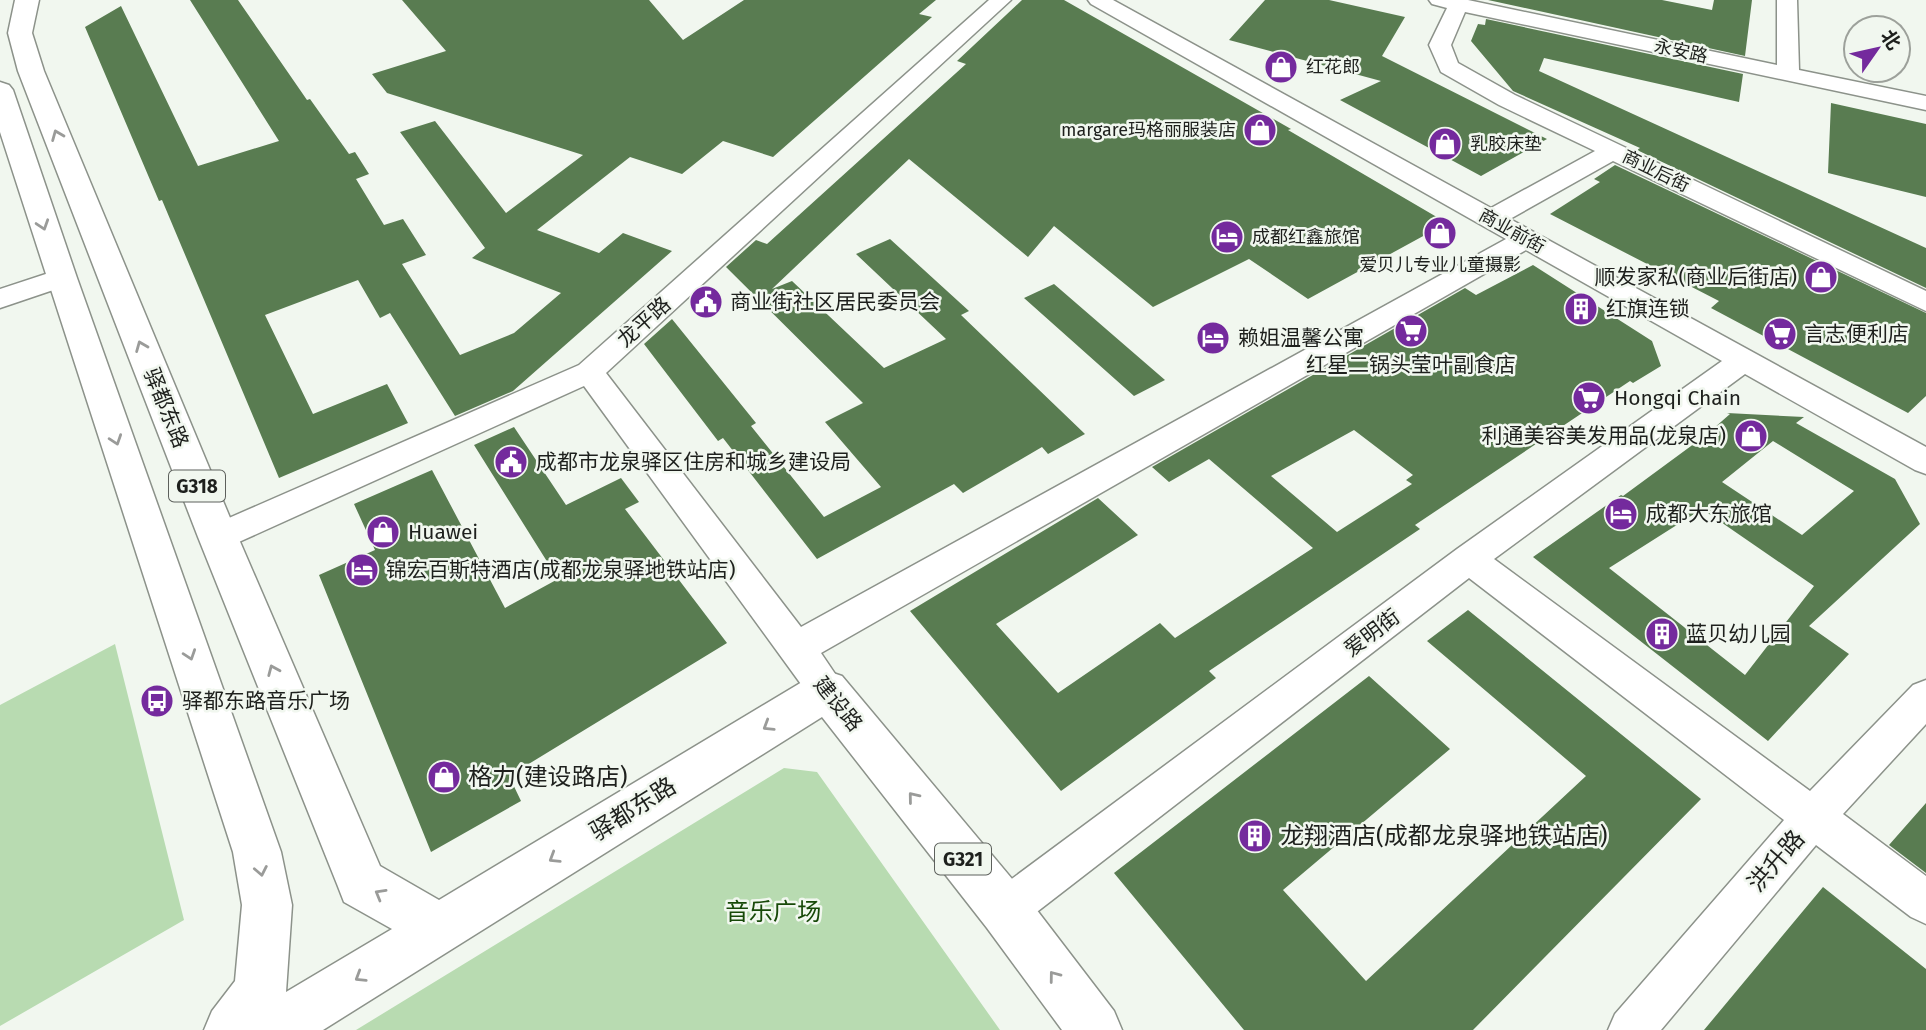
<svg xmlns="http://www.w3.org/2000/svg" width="1926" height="1030" viewBox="0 0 1926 1030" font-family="'Fira Sans','Noto Sans SC',sans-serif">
  <rect width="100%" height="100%" fill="#f1f7ef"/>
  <path fill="#b8dbb1" d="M115,644L184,920L0,1026V705Z
    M784,768L817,772L1000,1030H356Z"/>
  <path fill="#597c51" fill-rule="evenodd" d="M190,0H238L307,100L310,99L349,154L355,152L369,174L356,179L384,225L403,219L426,255L402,264L460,355L514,333L561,293L472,258L485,248L400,132L435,121L506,213L583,155L387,93L372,74L446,51L402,0H649L683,40L744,0H936L919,14L932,17L773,157L723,141L682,174L630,157L537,230L599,253L623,233L672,251L513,391L455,416L390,313L380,318L358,280L265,315L313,414L387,384L408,423L279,478L162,200L159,201L85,27L121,6L198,166L279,141Z
    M1022,0H1064L1291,129L1288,130L1447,223L1308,299L1249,259L1153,307L1054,226L1028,257L909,159L772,289L792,281L884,368L946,339L856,254L890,239L969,311L961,315L1085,434L1048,454L1042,447L963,493L954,484L817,559L723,438L718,441L644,344L672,319L756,423L751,426L824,517L881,487L825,422L863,403L726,267L756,240L767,244L966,64L957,61Z
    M1265,0H1329L1405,17L1382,56L1547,139L1481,176L1340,100L1381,81L1229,40Z
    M1488,0H1662L1712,10L1714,0H1752L1745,56Z
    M1486,19L1743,74L1739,102L1544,58L1539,71L1926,248V288L1637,150L1640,148L1513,91L1471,41L1478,24L1485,25Z
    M1831,103L1926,124V197L1828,173Z
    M1615,165L1926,313V396L1908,413L1711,308L1719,301L1550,214L1600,182L1594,179Z
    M1533,265L1652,341L1661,366L1633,383L1630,381L1415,525L1420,529L1209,671L1216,678L1061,791L910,611L1098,498L1138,535L996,624L1058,693L1160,623L1175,638L1313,548L1209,459L1169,482L1152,467L1465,288L1476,295ZM1354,430L1413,475L1406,480L1412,484L1337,532L1271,476Z
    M1054,284L1165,380L1134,396L1024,298Z
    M1727,413L1804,417L1796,423L1895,479L1920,524L1809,626L1849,654L1768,741L1533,557L1621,495L1623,496L1706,435L1730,414ZM1773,441L1854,491L1802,535L1722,482ZM1702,509L1814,586L1745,675L1609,568Z
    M514,427L566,505L621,478L639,502L625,509L727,643L509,776L521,801L431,852L319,575L375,550L354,504L432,470L505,608L558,579L474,445Z
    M1468,610L1701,799L1473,1030H1244L1114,873L1369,676L1450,749L1283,890L1366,981L1586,776L1427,641Z
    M1926,803V873L1889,845Z
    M1823,887L1926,969V1030H1704Z"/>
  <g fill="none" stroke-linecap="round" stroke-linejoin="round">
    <defs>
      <path id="minor" d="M989,0H1011L606,373L801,627L1506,239L1091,4L1088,0H1113L1491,208L1595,151L1499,105L1441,72L1429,45L1447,8L1432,4L1429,0H1468L1777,65V0H1797L1799,70L1926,96V110L1465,12L1451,45L1458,63L1515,95L1926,291V311L1613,161L1510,219L1926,447V474L1915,470L1745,374L1494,559L1810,791L1913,685L1926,680V724L1843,814L1926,876V924L1911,917L1816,845L1661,1030H1608L1615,1014L1784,820L1469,578L1020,925L1005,932L990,925L983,910L990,895L1457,549L1722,361L1526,250L821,653L846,690L840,702L827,707L814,702L584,386L230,546L218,550L206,546L201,537L206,528L579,365Z
        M61,269L71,272L75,278L71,284L0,308V289Z"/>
      <path id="highway" d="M15,0H39L32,33L44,71L238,537L380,866L439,900L812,676L827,671L842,676L1023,892L1114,1011L1122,1030H1062L987,928L822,717L323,1030H204L212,1011L235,981L242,905L233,852L0,132V82L9,85L13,90L77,278L281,852L292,905L286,992L392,929L344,902L337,884L198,537L18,71L8,33Z"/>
    </defs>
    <use href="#minor" stroke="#8c928a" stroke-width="3"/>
    <use href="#highway" stroke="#8c928a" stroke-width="3"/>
    <use href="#minor" fill="#fff" fill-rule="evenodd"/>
    <use href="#highway" fill="#fff" fill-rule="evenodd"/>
  </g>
  <defs><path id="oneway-chevron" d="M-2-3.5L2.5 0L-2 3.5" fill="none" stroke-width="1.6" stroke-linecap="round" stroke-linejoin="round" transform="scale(1.75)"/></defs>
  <g stroke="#9a9b99">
    <use href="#oneway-chevron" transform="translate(57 135) rotate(-112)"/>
    <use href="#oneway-chevron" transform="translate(43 225) rotate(72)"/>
    <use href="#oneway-chevron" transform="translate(141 346) rotate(-112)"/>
    <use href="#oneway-chevron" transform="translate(116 440) rotate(71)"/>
    <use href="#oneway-chevron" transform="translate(190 655) rotate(71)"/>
    <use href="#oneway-chevron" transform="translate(273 670) rotate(-113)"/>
    <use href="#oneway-chevron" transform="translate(768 726) rotate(148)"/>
    <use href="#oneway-chevron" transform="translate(913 797) rotate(-129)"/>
    <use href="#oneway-chevron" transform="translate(554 858) rotate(148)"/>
    <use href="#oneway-chevron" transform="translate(261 871) rotate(79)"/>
    <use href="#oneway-chevron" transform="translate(380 894) rotate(-150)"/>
    <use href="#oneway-chevron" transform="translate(1054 976) rotate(-127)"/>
    <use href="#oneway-chevron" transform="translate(360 977) rotate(148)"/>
  </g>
  <defs>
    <symbol id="shop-disc" viewBox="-11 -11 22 22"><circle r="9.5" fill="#742a9d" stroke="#f1f7ef"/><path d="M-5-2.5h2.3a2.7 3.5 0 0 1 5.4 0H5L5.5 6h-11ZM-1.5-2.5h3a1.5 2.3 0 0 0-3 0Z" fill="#fff"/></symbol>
    <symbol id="hotel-disc" viewBox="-11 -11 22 22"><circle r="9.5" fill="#742a9d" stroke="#f1f7ef"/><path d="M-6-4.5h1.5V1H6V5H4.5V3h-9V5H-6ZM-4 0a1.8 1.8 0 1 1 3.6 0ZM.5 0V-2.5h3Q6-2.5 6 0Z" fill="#fff"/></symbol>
    <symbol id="civic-disc" viewBox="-11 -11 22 22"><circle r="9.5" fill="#742a9d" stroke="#f1f7ef"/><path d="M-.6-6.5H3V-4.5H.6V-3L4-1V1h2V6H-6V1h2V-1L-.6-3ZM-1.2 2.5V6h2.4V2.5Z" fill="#fff"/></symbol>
    <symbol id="building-disc" viewBox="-11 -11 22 22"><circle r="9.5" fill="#742a9d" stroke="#f1f7ef"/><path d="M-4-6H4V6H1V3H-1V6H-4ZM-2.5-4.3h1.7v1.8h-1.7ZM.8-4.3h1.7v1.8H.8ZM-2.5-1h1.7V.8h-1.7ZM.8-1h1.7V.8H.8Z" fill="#fff"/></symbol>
    <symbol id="supermarket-disc" viewBox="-11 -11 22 22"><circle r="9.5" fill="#742a9d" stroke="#f1f7ef"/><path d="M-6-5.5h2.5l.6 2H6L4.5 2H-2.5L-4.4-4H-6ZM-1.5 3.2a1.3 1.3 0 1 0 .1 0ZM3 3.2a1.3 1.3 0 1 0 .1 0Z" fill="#fff"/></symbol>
    <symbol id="bus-disc" viewBox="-11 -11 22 22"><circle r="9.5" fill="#742a9d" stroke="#f1f7ef"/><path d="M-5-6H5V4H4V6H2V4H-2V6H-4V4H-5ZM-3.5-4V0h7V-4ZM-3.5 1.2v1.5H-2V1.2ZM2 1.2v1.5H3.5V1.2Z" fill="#fff"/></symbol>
  </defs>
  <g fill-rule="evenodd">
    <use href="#shop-disc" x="1262" y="48" width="38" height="38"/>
    <use href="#shop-disc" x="1241" y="111" width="38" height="38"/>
    <use href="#shop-disc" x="1426" y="125" width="38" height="38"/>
    <use href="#shop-disc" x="1421" y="214" width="38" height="38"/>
    <use href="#hotel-disc" x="1208" y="218" width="38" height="38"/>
    <use href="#shop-disc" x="1802" y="258" width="38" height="38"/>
    <use href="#civic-disc" x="687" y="283" width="38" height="38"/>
    <use href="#building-disc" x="1562" y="290" width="38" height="38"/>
    <use href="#supermarket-disc" x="1392" y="312" width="38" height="38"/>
    <use href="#supermarket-disc" x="1761" y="315" width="38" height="38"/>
    <use href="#hotel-disc" x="1194" y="319" width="38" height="38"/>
    <use href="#supermarket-disc" x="1570" y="379" width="38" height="38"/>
    <use href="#shop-disc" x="1732" y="417" width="38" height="38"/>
    <use href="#civic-disc" x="492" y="443" width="38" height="38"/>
    <use href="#hotel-disc" x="1602" y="495" width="38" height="38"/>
    <use href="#shop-disc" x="364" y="513" width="38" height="38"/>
    <use href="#hotel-disc" x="343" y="551" width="38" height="38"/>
    <use href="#building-disc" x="1643" y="615" width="38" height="38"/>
    <use href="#bus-disc" x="138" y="682" width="38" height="38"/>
    <use href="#shop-disc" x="425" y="758" width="38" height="38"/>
    <use href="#building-disc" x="1236" y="817" width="38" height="38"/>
  </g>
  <g text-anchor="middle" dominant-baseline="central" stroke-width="5" stroke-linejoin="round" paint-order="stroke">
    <g font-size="18" fill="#1e201d" stroke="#f1f7ef">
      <text transform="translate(1681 51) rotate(12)">永安路</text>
      <text transform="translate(1656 171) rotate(26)">商业后街</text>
      <text transform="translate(1512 231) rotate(29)">商业前街</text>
    </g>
    <g font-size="18" fill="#1e201d" stroke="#f1f7ef" text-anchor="start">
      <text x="1306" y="67">红花郎</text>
      <text x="1236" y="130" text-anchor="end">margare玛格丽服装店</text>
      <text x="1470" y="144">乳胶床垫</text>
      <text x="1252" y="237">成都红鑫旅馆</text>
      <text x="1440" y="265" text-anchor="middle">爱贝儿专业儿童摄影</text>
    </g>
    <g fill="#f1f7ef" stroke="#5d605c" stroke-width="2">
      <rect x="169" y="470.5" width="56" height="31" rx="5"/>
      <rect x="935" y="843.5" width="56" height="31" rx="5"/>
    </g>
    <g font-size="19" font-weight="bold" fill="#1e201d">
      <text x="197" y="486">G318</text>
      <text x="963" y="859">G321</text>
    </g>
    <g font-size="21" fill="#1e201d" stroke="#f1f7ef" text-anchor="start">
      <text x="1797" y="277" text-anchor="end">顺发家私(商业后街店)</text>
      <text x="730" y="302">商业街社区居民委员会</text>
      <text x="1606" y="309">红旗连锁</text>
      <text x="1804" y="334">言志便利店</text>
      <text x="1238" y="338">赖姐温馨公寓</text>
      <text x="1411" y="365" text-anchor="middle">红星二锅头莹叶副食店</text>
      <text x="1614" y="398">Hongqi Chain</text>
      <text x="1726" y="436" text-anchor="end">利通美容美发用品(龙泉店)</text>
      <text x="536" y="462">成都市龙泉驿区住房和城乡建设局</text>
      <text x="1646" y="514">成都大东旅馆</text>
      <text x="408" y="532">Huawei</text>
      <text x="386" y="570">锦宏百斯特酒店(成都龙泉驿地铁站店)</text>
      <text x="1686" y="634">蓝贝幼儿园</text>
      <text x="182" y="701">驿都东路音乐广场</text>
    </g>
    <g font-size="21" fill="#1e201d" stroke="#f1f7ef">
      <text transform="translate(644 322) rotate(-42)">龙平路</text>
      <text transform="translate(166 408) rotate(68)">驿都东路</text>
      <text transform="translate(1372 633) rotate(-37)">爱明街</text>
      <text transform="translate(838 704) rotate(51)">建设路</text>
    </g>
    <g font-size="24" fill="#1e201d" stroke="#f1f7ef" text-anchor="start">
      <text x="468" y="777">格力(建设路店)</text>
      <text x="1280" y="836">龙翔酒店(成都龙泉驿地铁站店)</text>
    </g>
    <g font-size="24" fill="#1e201d" stroke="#f1f7ef">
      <text transform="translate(633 809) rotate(-32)">驿都东路</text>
      <text transform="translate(1776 861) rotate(-49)">洪升路</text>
    </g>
    <g font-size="24" fill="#174908" stroke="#f1f7ef">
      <text x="773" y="912">音乐广场</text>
    </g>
  </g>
  <g transform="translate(1877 49) rotate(56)"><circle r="33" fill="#f1f7ef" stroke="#9da19b" stroke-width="2"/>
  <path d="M0-5L12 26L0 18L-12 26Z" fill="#742a9d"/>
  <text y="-10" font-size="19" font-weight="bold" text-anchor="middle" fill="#1e201d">北</text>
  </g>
</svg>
